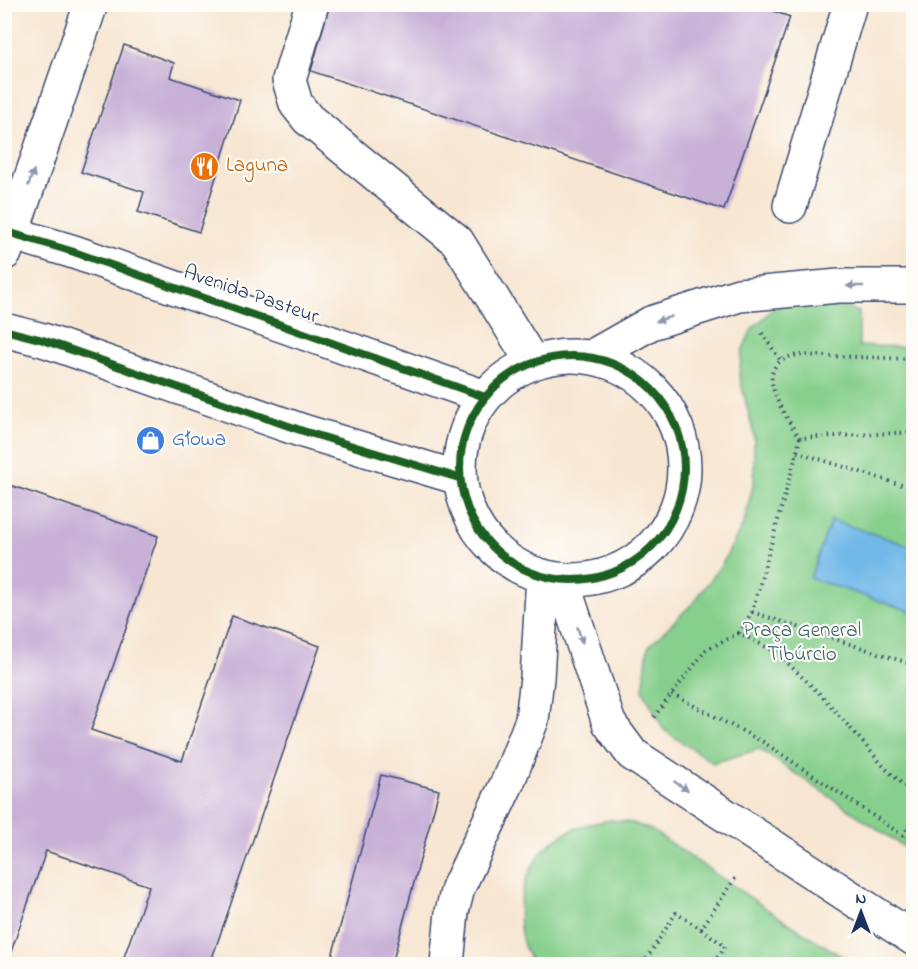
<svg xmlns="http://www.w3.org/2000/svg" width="918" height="969" viewBox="0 0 918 969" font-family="'Indie Flower',sans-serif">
  <rect width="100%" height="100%" fill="#fdfcf7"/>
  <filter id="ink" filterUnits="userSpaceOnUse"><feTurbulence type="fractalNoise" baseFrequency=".0167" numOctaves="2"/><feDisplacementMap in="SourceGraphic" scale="12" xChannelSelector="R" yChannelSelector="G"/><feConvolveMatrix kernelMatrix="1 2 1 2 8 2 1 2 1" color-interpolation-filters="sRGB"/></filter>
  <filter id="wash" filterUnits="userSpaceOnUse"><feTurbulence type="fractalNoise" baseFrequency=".008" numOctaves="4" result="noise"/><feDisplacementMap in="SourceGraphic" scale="24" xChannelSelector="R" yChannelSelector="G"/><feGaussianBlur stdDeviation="1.35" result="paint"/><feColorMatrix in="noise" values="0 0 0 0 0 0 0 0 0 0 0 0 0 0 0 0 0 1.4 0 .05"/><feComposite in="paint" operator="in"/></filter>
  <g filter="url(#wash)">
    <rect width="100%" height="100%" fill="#f7e6d2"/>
    <path fill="#86cf8c" stroke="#507f75" stroke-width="1.5" d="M795,300C818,300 837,303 859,312V346L913,347V853L759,749L713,763L664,730L643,690L648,647L694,602L722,564L744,523L754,481V435L739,375L742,351L752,329L773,309Z
      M611,820L633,823L651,830L782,919L854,964H533C507,926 520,862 559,837C575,826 593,823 611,820Z"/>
    <path fill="#72b9e9" stroke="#4674a4" stroke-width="1.5" d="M831,520L913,547V612L810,578Z"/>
    <g id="blocks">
      <path fill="#c8b0d7" d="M330,4H754L790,17L724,210L311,71Z
        M124,45L174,63L170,77L240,100L199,232L138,212L144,192L81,172Z
        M4,483L158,536L91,730L182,761L232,616L320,646L210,964H145L124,957L149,886L46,851L11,952L4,951Z
        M381,775L439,790L392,964H330Z"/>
    </g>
  </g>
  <g filter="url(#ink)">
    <use href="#blocks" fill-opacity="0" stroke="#3c4a6f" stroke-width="1.5"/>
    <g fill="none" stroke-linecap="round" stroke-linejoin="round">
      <defs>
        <path id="minor" d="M312,4L289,80L296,104L308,119L457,241L533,363
          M790,206L850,4
          M4,231L74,252L485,397
          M5,253L91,4
          M4,330L43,340L303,431L459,478
          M460 468a112 112 0 1 1 224 0a112 112 0 1 1-224 0Z
          M591,357L651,323L739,295L839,286H914
          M562,580L609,723L632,754L914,939
          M447,964L452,912L458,888L509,779L532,720L537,678L543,576"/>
      </defs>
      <use href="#minor" stroke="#3c4a6f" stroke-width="36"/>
      <path stroke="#3c4a6f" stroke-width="4" stroke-dasharray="1.5 4.5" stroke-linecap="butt" d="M762,333L780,360
        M914,432L800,438L797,452L752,612L739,633L776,652L822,696L886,769L914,794
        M800,438C784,414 747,364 797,355L914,359
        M797,452L914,489
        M752,612L914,665
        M672,694L763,742L914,843
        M654,717L706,650L739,633
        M903,836L914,817
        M701,929L725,946L713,964
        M643,964L676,913L701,929L736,877"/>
      <use href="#minor" stroke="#fff" stroke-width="33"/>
      <defs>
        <path id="cycleway" d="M4,231L74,252L485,397
          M4,330L43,340L303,431L459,478
          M460 468a112 112 0 1 1 224 0a112 112 0 1 1-224 0Z"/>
      </defs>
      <use href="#cycleway" stroke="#fdfcf7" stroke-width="11"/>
      <use href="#cycleway" stroke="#1b5e20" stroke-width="8"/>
    </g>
    <defs><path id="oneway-solid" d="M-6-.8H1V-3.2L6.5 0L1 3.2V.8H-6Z" transform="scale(1.5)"/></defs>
    <g fill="#8d97ae">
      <use href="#oneway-solid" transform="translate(31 178) rotate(-71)"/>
      <use href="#oneway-solid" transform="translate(855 286) rotate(180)"/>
      <use href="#oneway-solid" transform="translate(664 319) rotate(162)"/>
      <use href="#oneway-solid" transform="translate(580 635) rotate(72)"/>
      <use href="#oneway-solid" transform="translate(681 786) rotate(33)"/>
    </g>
  </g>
  <defs>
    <symbol id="restaurant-disc" viewBox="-11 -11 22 22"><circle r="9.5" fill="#e8710a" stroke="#fdfcf7"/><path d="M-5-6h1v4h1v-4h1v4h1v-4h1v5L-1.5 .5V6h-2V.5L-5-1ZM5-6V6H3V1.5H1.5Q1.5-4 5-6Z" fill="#fff"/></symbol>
    <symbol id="shop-disc" viewBox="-11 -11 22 22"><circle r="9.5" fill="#3f7fe0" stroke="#fdfcf7"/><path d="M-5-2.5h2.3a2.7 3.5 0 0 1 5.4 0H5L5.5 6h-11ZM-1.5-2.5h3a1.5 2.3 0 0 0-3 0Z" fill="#fff"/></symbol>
  </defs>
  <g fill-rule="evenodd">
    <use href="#restaurant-disc" x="188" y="150" width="33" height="33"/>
    <use href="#shop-disc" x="134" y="424" width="33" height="33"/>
  </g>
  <g text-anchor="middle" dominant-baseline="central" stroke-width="4.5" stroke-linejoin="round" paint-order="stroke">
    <g font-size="21" fill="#c56008" stroke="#fdfcf7" text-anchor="start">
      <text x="226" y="166">Laguna</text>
    </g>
    <g font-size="21" fill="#1b2f5e" stroke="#fdfcf7">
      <text transform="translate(251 295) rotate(19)">Avenida Pasteur</text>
    </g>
    <g font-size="21" fill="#366cbe" stroke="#fdfcf7" text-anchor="start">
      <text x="172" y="440">Głowa</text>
    </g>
    <g font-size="21" fill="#3b5f6c" stroke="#fdfcf7">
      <text x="802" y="631">Praça General<tspan x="802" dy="24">Tibúrcio</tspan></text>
    </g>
  </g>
  <rect width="918" height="969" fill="none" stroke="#fdfcf7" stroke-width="24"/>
  <g transform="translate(861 912)" stroke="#fdfcf7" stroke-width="4.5" paint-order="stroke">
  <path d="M0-4.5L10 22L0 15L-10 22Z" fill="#1b2f5e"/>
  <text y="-9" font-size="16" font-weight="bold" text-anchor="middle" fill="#1b2f5e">N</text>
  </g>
</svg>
